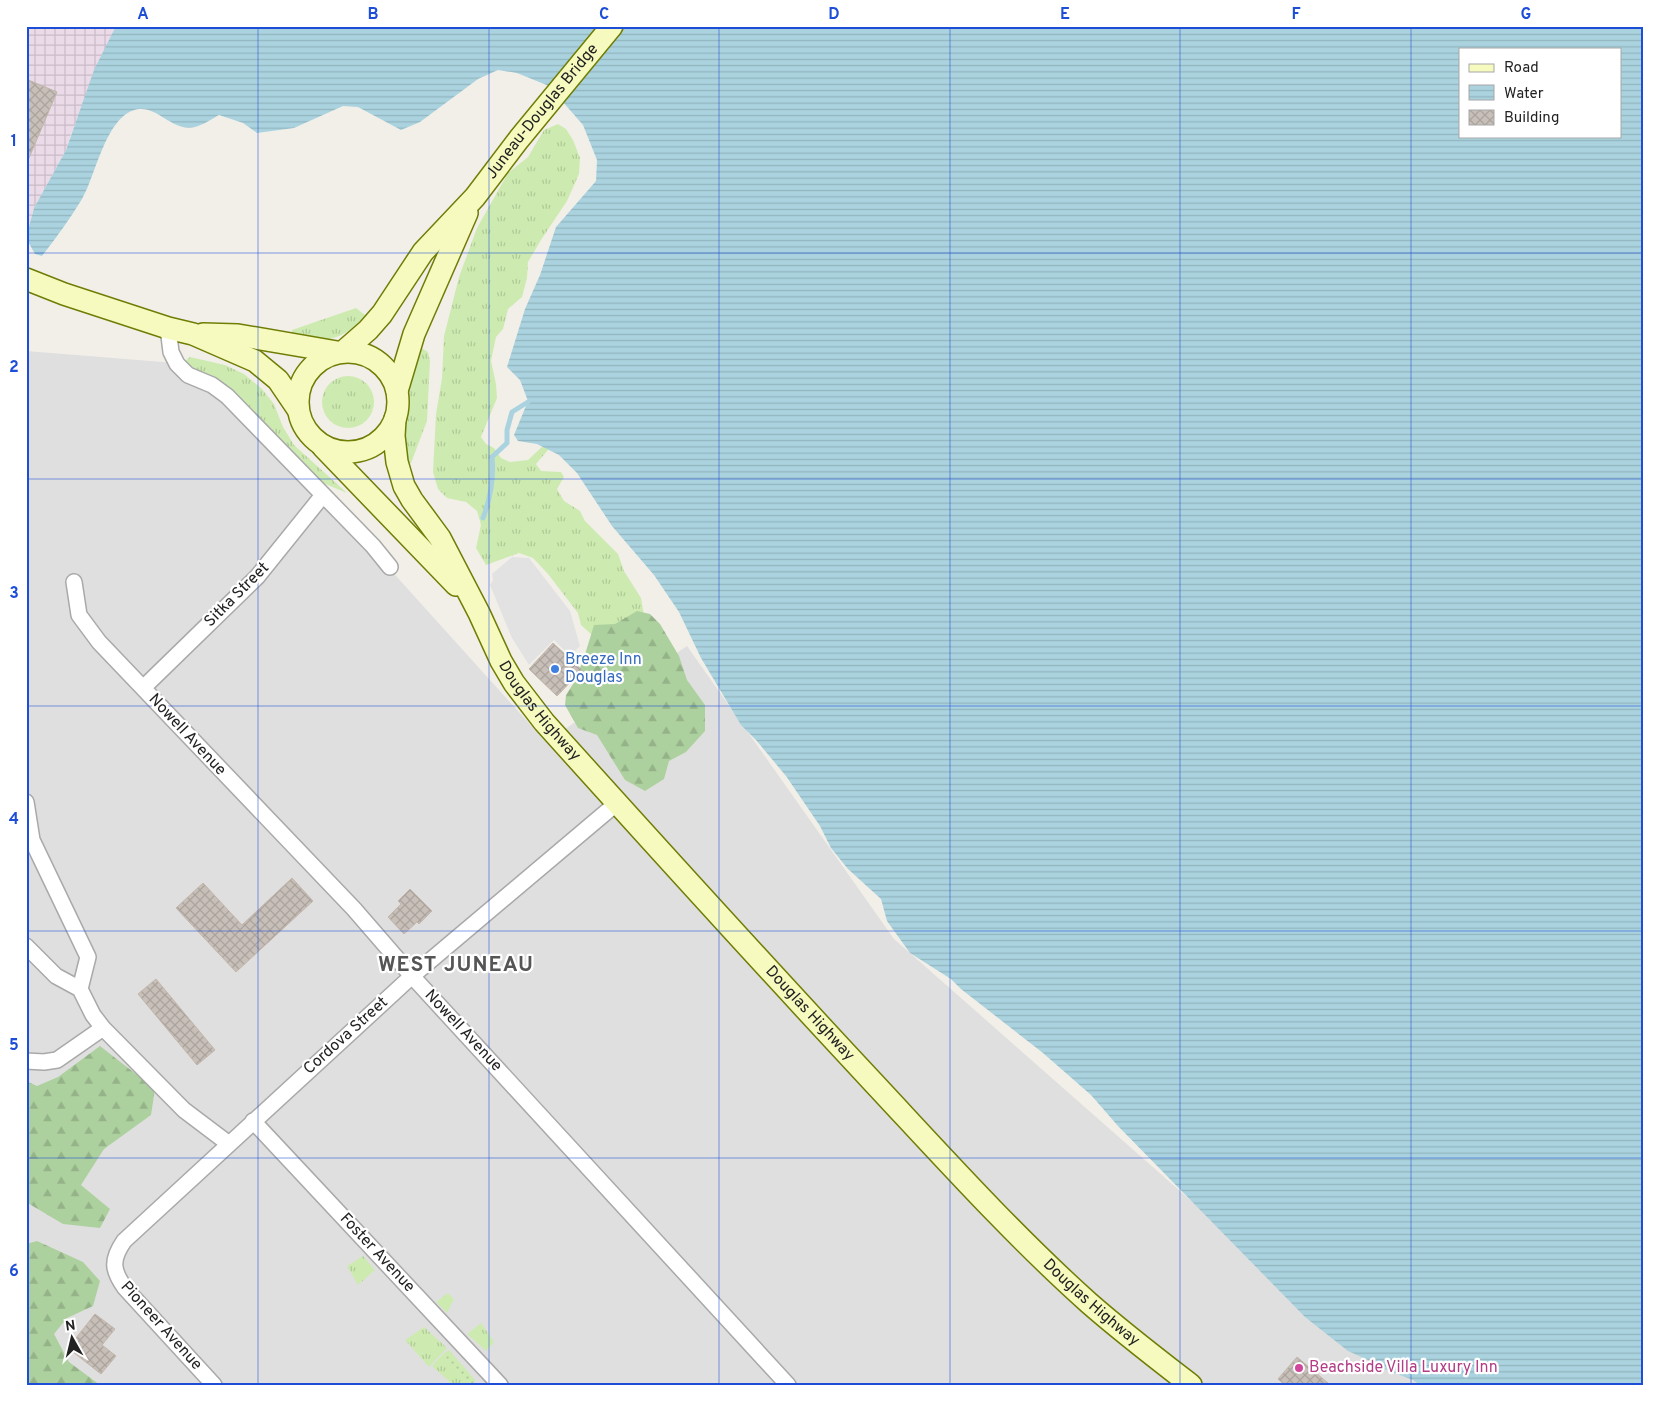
<svg xmlns="http://www.w3.org/2000/svg" width="1669" height="1411" viewBox="0 0 1669 1411" font-family="Overpass,sans-serif">
  <defs>
    <pattern id="industrial-grid" width="8" height="8" patternUnits="userSpaceOnUse" patternTransform="scale(1.25)"><rect width="8" height="8" fill="#ebdbe8"/><path d="M0 4h8M4 0v8" fill="none" stroke="#c9bcc7"/></pattern>
    <pattern id="grass-tufts" width="24" height="20" patternUnits="userSpaceOnUse" patternTransform="scale(1.25)"><rect width="24" height="20" fill="#cdebb0"/><path d="M3 7l-1-3M5 7V3M7 7l1-3M15 17l-1-3M17 17v-4M19 17l1-3" fill="none" stroke="#b0c997"/></pattern>
    <pattern id="forest-firs" width="22" height="20" patternUnits="userSpaceOnUse" patternTransform="scale(1.25)"><rect width="22" height="20" fill="#add19e"/><path d="M5 1l3.5 6h-7zM16 11l3.5 6h-7z" fill="#95b388"/></pattern>
    <pattern id="garden-dots" width="8" height="8" patternUnits="userSpaceOnUse" patternTransform="scale(1.25)"><rect width="8" height="8" fill="#cdebb0"/><path d="M2 2h.1M6 6h.1" fill="none" stroke="#b0c997" stroke-width="1.8" stroke-linecap="round"/></pattern>
    <pattern id="water-rules" width="6" height="5" patternUnits="userSpaceOnUse" patternTransform="scale(1.25)"><rect width="6" height="5" fill="#aad3df"/><path d="M0 2.5h6" fill="none" stroke="#92b5bf"/></pattern>
    <pattern id="building-cross-hatch" width="8" height="8" patternUnits="userSpaceOnUse" patternTransform="scale(1.25)"><rect width="8" height="8" fill="#c7bfb8"/><path d="M0 0l8 8M0 8l8-8" fill="none" stroke="#aba49e"/></pattern>
  </defs>
  <rect width="100%" height="100%" fill="#f2efe9"/>
  <path fill="#e0dfdf" d="M26,351L200,365L323,495L546,742L687,646L894,939L1347,1338L1424,1385H26Z"/>
  <path fill="url(#industrial-grid)" d="M26,26H116L71,134L66,150L34,208L26,237Z"/>
  <path fill="url(#grass-tufts)" d="M558,124L566,129L573,140L580,158L579,174L567,201L541,240L528,262L527,278L522,297L508,309L503,329L496,337L491,361L496,384L497,398L481,437L486,444L494,448L501,458L510,462L528,460L545,444L548,450L536,464L541,471L561,472L564,477L557,489L564,501L580,511L585,521L618,554L624,571L641,598L645,621L593,636L581,625L578,613L548,574L533,558L519,553L486,565L476,548L481,525L477,511L466,502L447,498L438,489L433,472L436,414L442,378L444,336L459,277L477,228L508,173L528,157L544,130Z
    M356,308L365,315C344,341 323,344 291,337L292,330Z
    M415,344L428,352L430,361L427,421L411,463L403,466L402,418L411,347Z
    M190,357L225,365L244,374L262,389L274,404L283,427L294,445L347,493L323,483L291,449L218,380L187,368L185,361Z
    M322 402a26 26 0 1 1 52 0a26 26 0 1 1-52 0Z
    M363,1256L375,1270L358,1285L347,1266Z
    M448,1293L454,1299L447,1313L436,1302Z
    M481,1323L494,1342L486,1351L467,1334Z
    M424,1327L447,1348L429,1367L405,1340Z
    M443,1354L469,1385H453L432,1366Z"/>
  <path fill="url(#forest-firs)" d="M637,611L650,614L660,624L679,656L687,680L705,705V731L686,752L669,761L664,779L645,791L625,780L597,735L578,728L565,705L566,695L573,684L583,661L594,625L615,624Z
    M100,1046L155,1089L151,1115L104,1149L81,1185L110,1209L100,1228L63,1224L26,1202V1081L37,1086L58,1077Z
    M37,1241L83,1262L100,1281L93,1306L67,1318L54,1334L69,1362L100,1385H26V1244Z"/>
  <path fill="url(#garden-dots)" d="M449,1350L476,1381L469,1385L443,1354Z"/>
  <path fill="#e2e2e2" d="M512,557L529,558L570,611L580,646L570,656L554,640L529,665L512,638L490,585L493,580L492,574Z"/>
  <path fill="url(#water-rules)" fill-rule="evenodd" d="M116,26H1643V1385H1420L1413,1380L1379,1367L1377,1364L1348,1351L1305,1317L1118,1126L1091,1095L1043,1053L961,989L951,979L910,953L887,921L881,899L848,869L831,848L820,826L786,776L756,740L741,725L701,658L679,612L654,575L612,526L577,473L559,455L537,444L518,441L514,435L528,401L520,380L507,367L525,309L540,275L556,227L596,181L597,160L583,125L549,86L517,73L498,70L478,79L420,122L401,130L358,107L343,106L294,128L257,133L243,123L219,115C212,119 203,125 195,127C173,132 159,107 139,109C106,113 96,176 82,199C70,219 56,238 42,256L35,254L26,238L34,208L66,150L94,70ZM1460,49H1620V136H1460Z"/>
  <g fill="none" stroke-linecap="round" stroke-linejoin="round">
    <path stroke="#aad3df" stroke-width="5" d="M483,518C491,497 494,479 492,457L507,443V430L512,412L528,402"/>
  </g>
  <path fill="url(#building-cross-hatch)" stroke="#c4b6ab" d="M26,79L57,92L26,165Z
    M553,643L582,670L557,696L529,669Z
    M292,878L313,901L236,972L176,908L203,883L242,925Z
    M410,889L432,911L419,924L417,922L404,934L388,917L401,904L398,901Z
    M156,979L215,1050L197,1065L138,994Z
    M95,1314L115,1329L102,1345L116,1356L101,1374L68,1348Z
    M1297,1357L1328,1383L1327,1385H1285L1278,1379Z"/>
  <g fill="none" stroke-linecap="round" stroke-linejoin="round">
    <defs>
      <path id="minor" d="M168,328L171,352L177,364L188,375L212,385L227,396L373,546L390,567
        M74,582L79,615L99,642L354,909L412,976L788,1385
        M143,688L257,577L323,495
        M26,802L32,840L88,957L80,989
        M26,946L56,976L80,989L93,1015L103,1028L184,1110L229,1144
        M26,1061L44,1062L57,1060L103,1028
        M253,1121L500,1385
        M214,1385L125,1288C112,1270 111,1260 124,1241L412,976L617,803"/>
      <g id="secondary">
        <path d="M26,279L64,294L168,328L193,334L255,361L278,380L297,408"/>
        <path d="M203,334L238,335L337,352"/>
        <path id="s1" d="M344,351L368,330L382,314L423,252L475,197L519,139L612,26"/>
        <circle cx="348" cy="402" r="50"/>
        <path d="M397,391L414,334L467,213"/>
        <path id="s2" d="M395,419L394,436L397,462L404,486L412,500L440,538L479,613L501,661L514,683L544,722C652,842 761,962 871,1080C942,1156 1012,1234 1089,1303C1122,1332 1156,1358 1191,1385"/>
        <path d="M323,447L456,585"/>
      </g>
    </defs>
    <use href="#minor" stroke="#a9a9a9" stroke-width="18"/>
    <use href="#secondary" stroke="#707d05" stroke-width="24"/>
    <use href="#minor" stroke="#fff" stroke-width="15"/>
    <use href="#secondary" stroke="#f7fabf" stroke-width="21"/>
  </g>
  <path fill="none" stroke="#1d4ed8" stroke-width="1" stroke-opacity="0.55" d="M258,26V1385M489,26V1385M719,26V1385M950,26V1385M1180,26V1385M1411,26V1385M26,253H1643M26,479H1643M26,706H1643M26,931H1643M26,1158H1643"/>
  <circle fill="#3f7fe0" stroke="#fff" stroke-width="2" cx="555" cy="669" r="5"/>
  <circle fill="#d1479c" stroke="#fff" stroke-width="2" cx="1299" cy="1368" r="5"/>
  <g text-anchor="middle" dominant-baseline="central" stroke-width="4.5" stroke-linejoin="round" paint-order="stroke">
    <g font-size="16" fill="#222" stroke="#fff">
      <text stroke="none"><textPath href="#s1" startOffset="312">Juneau-Douglas Bridge</textPath></text>
      <text transform="translate(237 595) rotate(-45)">Sitka Street</text>
      <text stroke="none"><textPath href="#s2" startOffset="332">Douglas Highway</textPath></text>
      <text transform="translate(187 735) rotate(47)">Nowell Avenue</text>
      <text stroke="none"><textPath href="#s2" startOffset="738">Douglas Highway</textPath></text>
      <text transform="translate(463 1031) rotate(47)">Nowell Avenue</text>
      <text transform="translate(346 1036) rotate(-42)">Cordova Street</text>
      <text transform="translate(377 1253) rotate(47)">Foster Avenue</text>
      <text stroke="none"><textPath href="#s2" startOffset="1142">Douglas Highway</textPath></text>
      <text transform="translate(161 1326) rotate(48)">Pioneer Avenue</text>
    </g>
    <g font-size="16" fill="#366cbe" stroke="#fff" text-anchor="start">
      <text x="565" y="660">Breeze Inn<tspan x="565" dy="18">Douglas</tspan></text>
    </g>
    <g font-size="16" fill="#b23c85" stroke="#fff" text-anchor="start">
      <text x="1309" y="1368">Beachside Villa Luxury Inn</text>
    </g>
    <g font-size="21" font-weight="bold" letter-spacing="1" fill="#555" stroke="#fff">
      <text x="456" y="965">WEST JUNEAU</text>
    </g>
  </g>
  <rect width="1669" height="1411" fill="none" stroke="#ffffff" stroke-width="55"/>
  <rect x="1459" y="48" width="162" height="90" fill="#ffffff" stroke="#a7a7a7"/>
  <rect x="1469" y="64" width="25" height="8" fill="#f7fabf" stroke="#a7a7a7"/>
  <text x="1504" y="72" font-size="15" fill="#222222">Road</text>
  <rect x="1469" y="85" width="25" height="15" fill="url(#water-rules)" stroke="#a7a7a7"/>
  <text x="1504" y="98" font-size="15" fill="#222222">Water</text>
  <rect x="1469" y="110" width="25" height="15" fill="url(#building-cross-hatch)" stroke="#a7a7a7"/>
  <text x="1504" y="122" font-size="15" fill="#222222">Building</text>
  <g transform="translate(72 1338) rotate(352)" stroke="#ffffff" stroke-width="4" paint-order="stroke">
  <path d="M0-4L9 19L0 12L-9 19Z" fill="#222222"/>
  <text y="-8" font-size="14" font-weight="bold" text-anchor="middle" fill="#222222">N</text>
  </g>
  <rect x="28" y="28" width="1614" height="1356" fill="none" stroke="#1d4ed8" stroke-width="2"/>
  <g font-size="16" text-anchor="middle" font-weight="bold" fill="#1d4ed8">
    <text x="143" y="19">A</text>
    <text x="373" y="19">B</text>
    <text x="604" y="19">C</text>
    <text x="834" y="19">D</text>
    <text x="1065" y="19">E</text>
    <text x="1296" y="19">F</text>
    <text x="1526" y="19">G</text>
    <text x="14" y="146">1</text>
    <text x="14" y="372">2</text>
    <text x="14" y="598">3</text>
    <text x="14" y="824">4</text>
    <text x="14" y="1050">5</text>
    <text x="14" y="1276">6</text>
  </g>
</svg>
